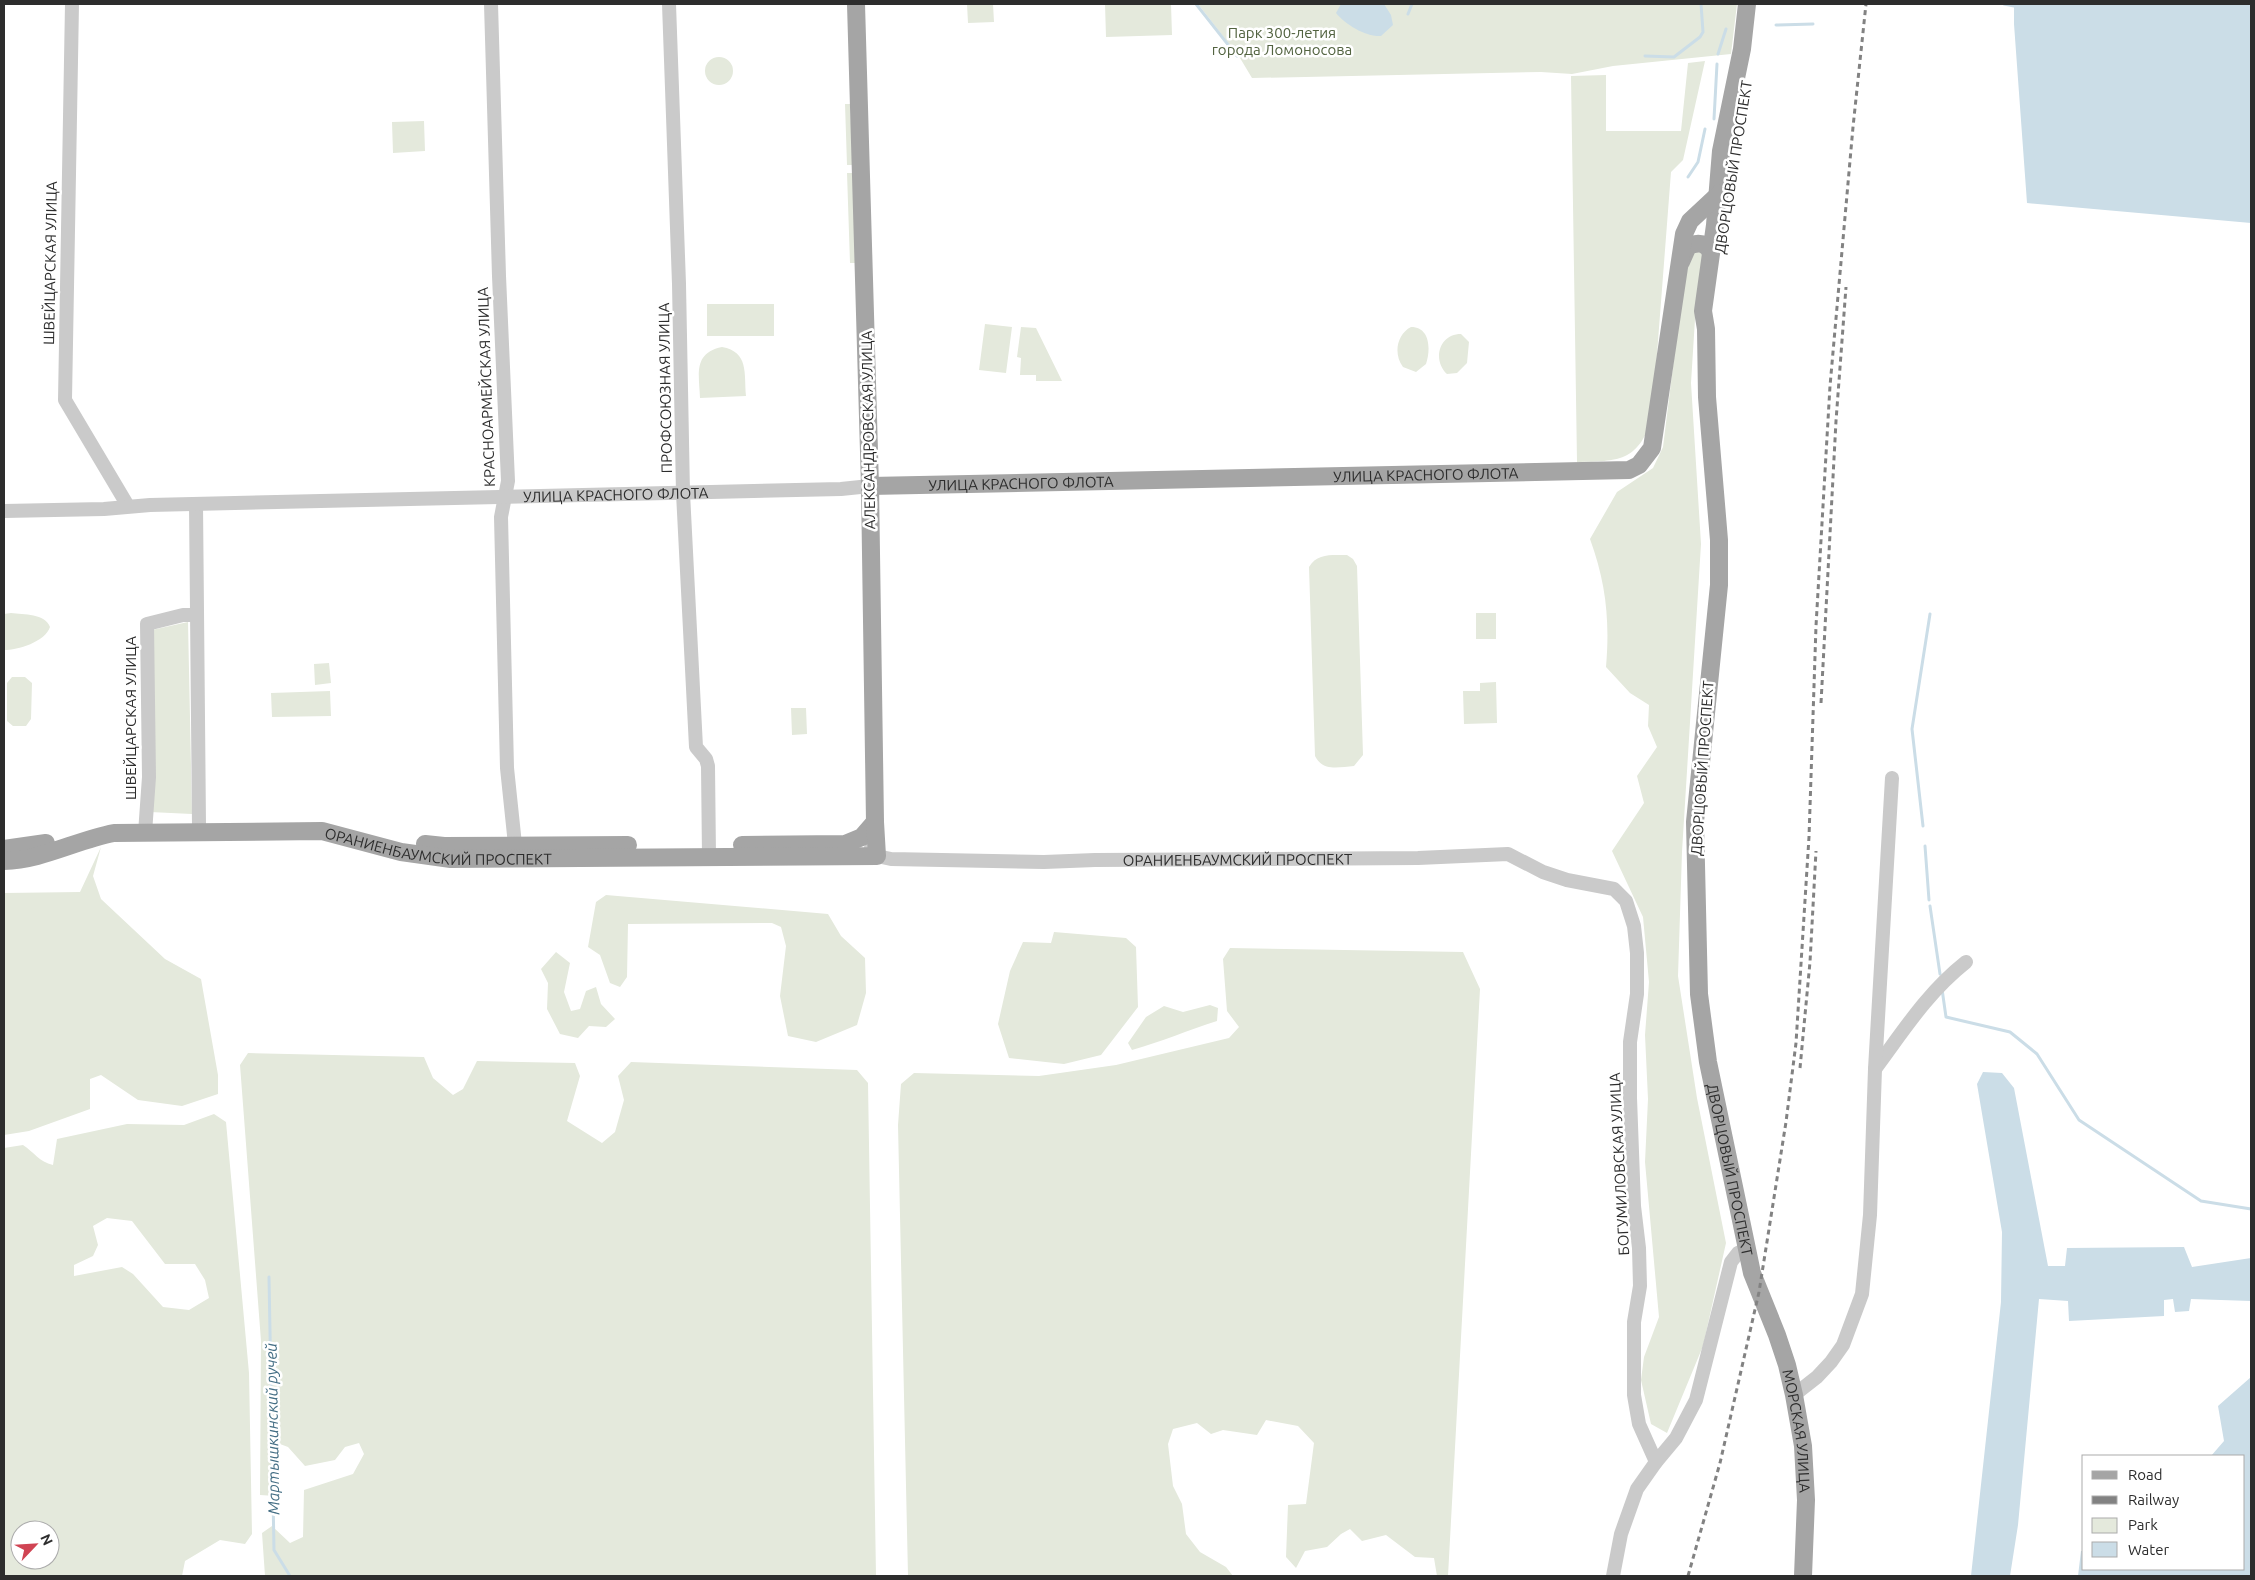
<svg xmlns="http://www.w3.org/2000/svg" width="2255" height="1580" viewBox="0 0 2255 1580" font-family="Ubuntu,sans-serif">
  <rect width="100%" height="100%" fill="#fff"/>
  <path fill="#e4e9dc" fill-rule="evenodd" d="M967,4H993L994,22L968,23Z
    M1105,4H1171L1172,35L1106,37Z
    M1198,4H1737L1731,54L1613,66L1572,74L1541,72L1252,78L1240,58Z
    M705 71a14 14 0 1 1 28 0a14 14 0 1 1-28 0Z
    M1705,61L1683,160L1671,172L1652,419C1637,462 1619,461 1577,462L1571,76L1606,75V131H1681L1688,63Z
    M845,104H850L853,165H847Z
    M424,121L425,151L393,153L392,122Z
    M847,173H853L856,263H850Z
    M1693,249L1703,254L1696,303L1691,383L1701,544L1682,852L1678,976L1697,1098L1726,1243L1703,1346L1667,1433L1651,1424L1641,1380L1644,1357L1659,1317L1645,1162L1648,1099L1645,1035L1649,982L1643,917L1612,851L1644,803L1637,776L1657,747L1648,726L1649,705L1630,693L1606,667C1610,620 1606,583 1590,539L1617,492L1653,468L1663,447L1683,286Z
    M707,304H774V336H707Z
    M985,324L1012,327L1006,373L979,370Z
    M1021,327L1036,328L1062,381H1036V375H1020L1021,358L1017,357Z
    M1411,327C1430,327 1431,349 1426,364L1416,372L1403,367C1393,354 1397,334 1411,327Z
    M1461,334L1469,342L1467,363L1457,373L1447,374C1432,360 1439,334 1461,334Z
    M722,347C749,352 744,373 746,396L700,398C699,374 693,353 722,347Z
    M1347,555L1353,559L1357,566L1363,755L1354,766C1339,767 1323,772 1315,756L1309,567C1317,553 1332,555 1347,555Z
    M11,613C24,615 45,613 50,627C45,642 18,650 4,650V614Z
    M1476,613H1496V639H1476Z
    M188,622L192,814L150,812L152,630Z
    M329,663L331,683L315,685L314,664Z
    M12,677H25L32,683L31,719L26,726H13L7,721V683Z
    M1496,682L1497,723L1464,724L1463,691H1480V683Z
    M330,691L331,716L272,717L271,693Z
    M791,708H806L807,734L792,735Z
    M101,847L93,876L101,899L165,959L201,979L218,1075V1094L182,1106L138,1100L101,1075L90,1079V1109L29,1131L4,1135V893L80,892Z
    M606,895L828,914L841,936L865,958L866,993L857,1025L816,1042L788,1036L780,996L786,946L781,927L772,923L628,924L627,977L620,987L610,983L600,955L588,947L596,902Z
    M1054,932L1126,938L1136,947L1138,1007L1101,1055L1064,1064L1009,1058L998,1024L1010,971L1023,942L1051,943Z
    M1230,948L1463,952L1480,989L1448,1576H1437L1434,1558L1415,1557L1386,1535L1362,1541L1350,1529L1341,1534L1327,1547L1305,1551L1296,1568L1286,1557L1288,1505L1306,1504L1314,1443L1298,1426L1266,1420L1257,1435L1223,1430L1211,1434L1197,1423L1173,1429L1168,1444L1173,1486L1182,1504L1186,1534L1200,1552L1226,1567L1233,1576H908L898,1125L901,1084L914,1073L1039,1076L1116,1065L1229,1038L1239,1027L1227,1011L1223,959Z
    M556,952L570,963L564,992L571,1011L580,1009L586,991L596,987L601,1004L615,1019L606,1027L589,1026L578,1038L560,1034L547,1009L548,983L541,969Z
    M1210,1005L1218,1008L1217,1021C1188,1030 1161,1042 1132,1050L1128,1043L1146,1017L1164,1006L1183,1012Z
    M248,1053L424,1057L433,1078L453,1095L463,1089L477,1061L575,1063L580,1076L567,1121L602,1143L615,1132L624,1100L618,1076L631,1062L857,1070L868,1083L876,1576H265L262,1533L272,1526L290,1543L303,1537L304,1490L353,1474L364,1454L359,1443L345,1447L335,1460L305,1466L288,1447L280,1444L275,1496L260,1495L261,1341L240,1065Z
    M214,1114L226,1122L249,1373L252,1534L245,1544L220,1540L185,1561L182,1576H4V1148L23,1145C34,1152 39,1162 53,1165L57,1139L127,1124L184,1125ZM107,1218L132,1221L165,1264H195L205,1280L209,1298L189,1310L163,1307L133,1274L122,1267L74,1276V1265L93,1256L98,1245L93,1226ZM20,1530H50V1560H20Z"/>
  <path fill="#cbdde7" d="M1341,4H1384L1391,15L1393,25L1381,36C1366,37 1346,25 1336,13Z
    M2014,4H2251V223L2027,203L2014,24Z
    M1983,1072L2002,1073L2014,1088L2048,1266H2065L2067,1248L2184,1247L2192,1267L2251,1258V1301L2191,1299L2189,1311L2175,1312L2173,1299L2164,1300V1316L2069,1321L2068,1301L2039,1299L2018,1525L2010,1576H1971L2001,1302L2002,1232L1977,1084Z
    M2251,1377V1576H2078L2081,1551H2084V1569H2244V1456H2211L2224,1441L2218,1406Z"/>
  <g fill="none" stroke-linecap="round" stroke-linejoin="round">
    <path stroke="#cbdde7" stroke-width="3" d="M1196,4L1237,56
      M2004,4L2014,6
      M1408,14L1412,4
      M1776,25L1813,24
      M1718,54L1726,29
      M1645,56L1674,57L1700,37L1703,32L1701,4
      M1714,119L1717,64
      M1688,177L1698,162L1705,129
      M1923,826L1912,729L1930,614
      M1925,846L1929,900
      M1930,906L1940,974
      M1942,989L1946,1017L2010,1032L2037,1054L2079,1120L2201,1201L2251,1209
      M269,1277L274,1550L290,1576"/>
    <g stroke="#cacaca" stroke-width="14">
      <path d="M72,4L65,400L128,506"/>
      <path d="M491,4L499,276L508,481L501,517L507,768L516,854"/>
      <path d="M669,4L679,284L683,493L696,747L706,759L708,766L709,857"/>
      <path d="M196,504L199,825"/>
      <path id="s1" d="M4,511L104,509L150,505L841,489L870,486"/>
      <path d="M145,833L149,777L147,624L183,615H196"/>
      <path id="s2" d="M871,848L877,856L891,859L1044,862L1095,860L1418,858L1508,854L1543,872L1567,880L1614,889L1626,901L1634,926L1637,953V994L1630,1042V1098L1634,1206L1639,1248L1640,1286L1634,1322V1395L1639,1424L1656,1462"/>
      <path d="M1875,1069C1904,1030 1927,993 1966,962"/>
      <path d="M1794,1395L1817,1377L1831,1362L1843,1345L1862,1294L1870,1215L1875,1069L1892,778"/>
      <path d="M1613,1576L1621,1534L1637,1489L1656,1462L1676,1438L1696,1400L1731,1262L1738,1253L1746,1249"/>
    </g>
    <g stroke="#a5a5a5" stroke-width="18">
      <path id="s3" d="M1747,4L1742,49L1721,151L1715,225L1703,311L1706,329L1707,397L1719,540V585L1695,822L1699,994L1708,1062L1752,1273L1777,1335L1787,1365L1794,1395L1803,1446L1806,1500L1803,1576"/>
      <path d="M1681,262L1688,246C1698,242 1705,242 1711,252"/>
      <path id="s4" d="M870,486L1629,470L1639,465L1652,448L1684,234L1690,221L1720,193"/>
      <path d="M425,844L444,846L628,845"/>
      <path d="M742,845L845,844L862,837L875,822"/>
      <path d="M4,849L46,843"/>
      <path id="s5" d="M4,861C42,860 77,840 114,833L322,831L401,852L451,859L877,856L875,822L870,486L856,4"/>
    </g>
    <path stroke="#828282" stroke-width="3" stroke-dasharray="5 4" stroke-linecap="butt" d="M1821,703L1836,421L1846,287
      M1800,1068L1810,962L1816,851
      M1688,1576L1720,1463L1759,1292L1786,1122L1796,1043L1809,837L1816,626L1830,386L1853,127L1866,4"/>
  </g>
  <g text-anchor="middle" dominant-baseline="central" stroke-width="5" stroke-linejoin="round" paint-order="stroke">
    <g font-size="15" fill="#526340" stroke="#fff">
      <text x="1282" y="32">Парк 300-летия<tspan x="1282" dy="17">города Ломоносова</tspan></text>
    </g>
    <g font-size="15" fill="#2d2d2d" stroke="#fff">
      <text transform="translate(1733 167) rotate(-81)">ДВОРЦОВЫЙ ПРОСПЕКТ</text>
      <text transform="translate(50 263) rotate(-89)">ШВЕЙЦАРСКАЯ УЛИЦА</text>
      <text transform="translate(486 387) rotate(-92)">КРАСНОАРМЕЙСКАЯ УЛИЦА</text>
      <text transform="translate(665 388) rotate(-91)">ПРОФСОЮЗНАЯ УЛИЦА</text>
      <text transform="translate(868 430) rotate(-91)">АЛЕКСАНДРОВСКАЯ УЛИЦА</text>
      <text stroke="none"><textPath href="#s4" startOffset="556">УЛИЦА КРАСНОГО ФЛОТА</textPath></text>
      <text stroke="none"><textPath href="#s4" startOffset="151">УЛИЦА КРАСНОГО ФЛОТА</textPath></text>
      <text stroke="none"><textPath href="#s1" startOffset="612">УЛИЦА КРАСНОГО ФЛОТА</textPath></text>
      <text transform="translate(130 718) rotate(-90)">ШВЕЙЦАРСКАЯ УЛИЦА</text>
      <text transform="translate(1702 768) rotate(-86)">ДВОРЦОВЫЙ ПРОСПЕКТ</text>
      <text stroke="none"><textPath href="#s5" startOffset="440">ОРАНИЕНБАУМСКИЙ ПРОСПЕКТ</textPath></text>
      <text stroke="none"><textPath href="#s2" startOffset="371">ОРАНИЕНБАУМСКИЙ ПРОСПЕКТ</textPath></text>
      <text transform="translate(1619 1164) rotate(-93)">БОГУМИЛОВСКАЯ УЛИЦА</text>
      <text stroke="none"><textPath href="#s3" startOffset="1174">ДВОРЦОВЫЙ ПРОСПЕКТ</textPath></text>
      <text stroke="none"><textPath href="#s3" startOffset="1445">МОРСКАЯ УЛИЦА</textPath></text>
    </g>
    <g font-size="16" font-style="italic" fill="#456f85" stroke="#fff">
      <text transform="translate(272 1429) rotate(-91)">Мартышкинский ручей</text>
    </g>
  </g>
  <rect width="2255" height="1580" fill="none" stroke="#2d2d2d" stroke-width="10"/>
  <rect x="2082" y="1455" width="162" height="115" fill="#ffffff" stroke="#ababab"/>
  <rect x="2092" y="1471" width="25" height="8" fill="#a5a5a5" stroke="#ababab"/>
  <text x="2128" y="1480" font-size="15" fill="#2d2d2d">Road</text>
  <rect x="2092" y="1496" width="25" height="8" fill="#828282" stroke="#ababab"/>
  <text x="2128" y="1505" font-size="15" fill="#2d2d2d">Railway</text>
  <rect x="2092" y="1518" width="25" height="15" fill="#e4e9dc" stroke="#ababab"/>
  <text x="2128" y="1530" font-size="15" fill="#2d2d2d">Park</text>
  <rect x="2092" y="1542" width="25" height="15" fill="#cbdde7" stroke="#ababab"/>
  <text x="2128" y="1555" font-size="15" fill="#2d2d2d">Water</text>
  <g transform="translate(35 1545) rotate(65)"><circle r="24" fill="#ffffff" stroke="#ababab"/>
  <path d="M0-4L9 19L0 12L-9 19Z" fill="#d04453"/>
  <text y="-8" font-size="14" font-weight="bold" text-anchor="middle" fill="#2d2d2d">N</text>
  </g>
</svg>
